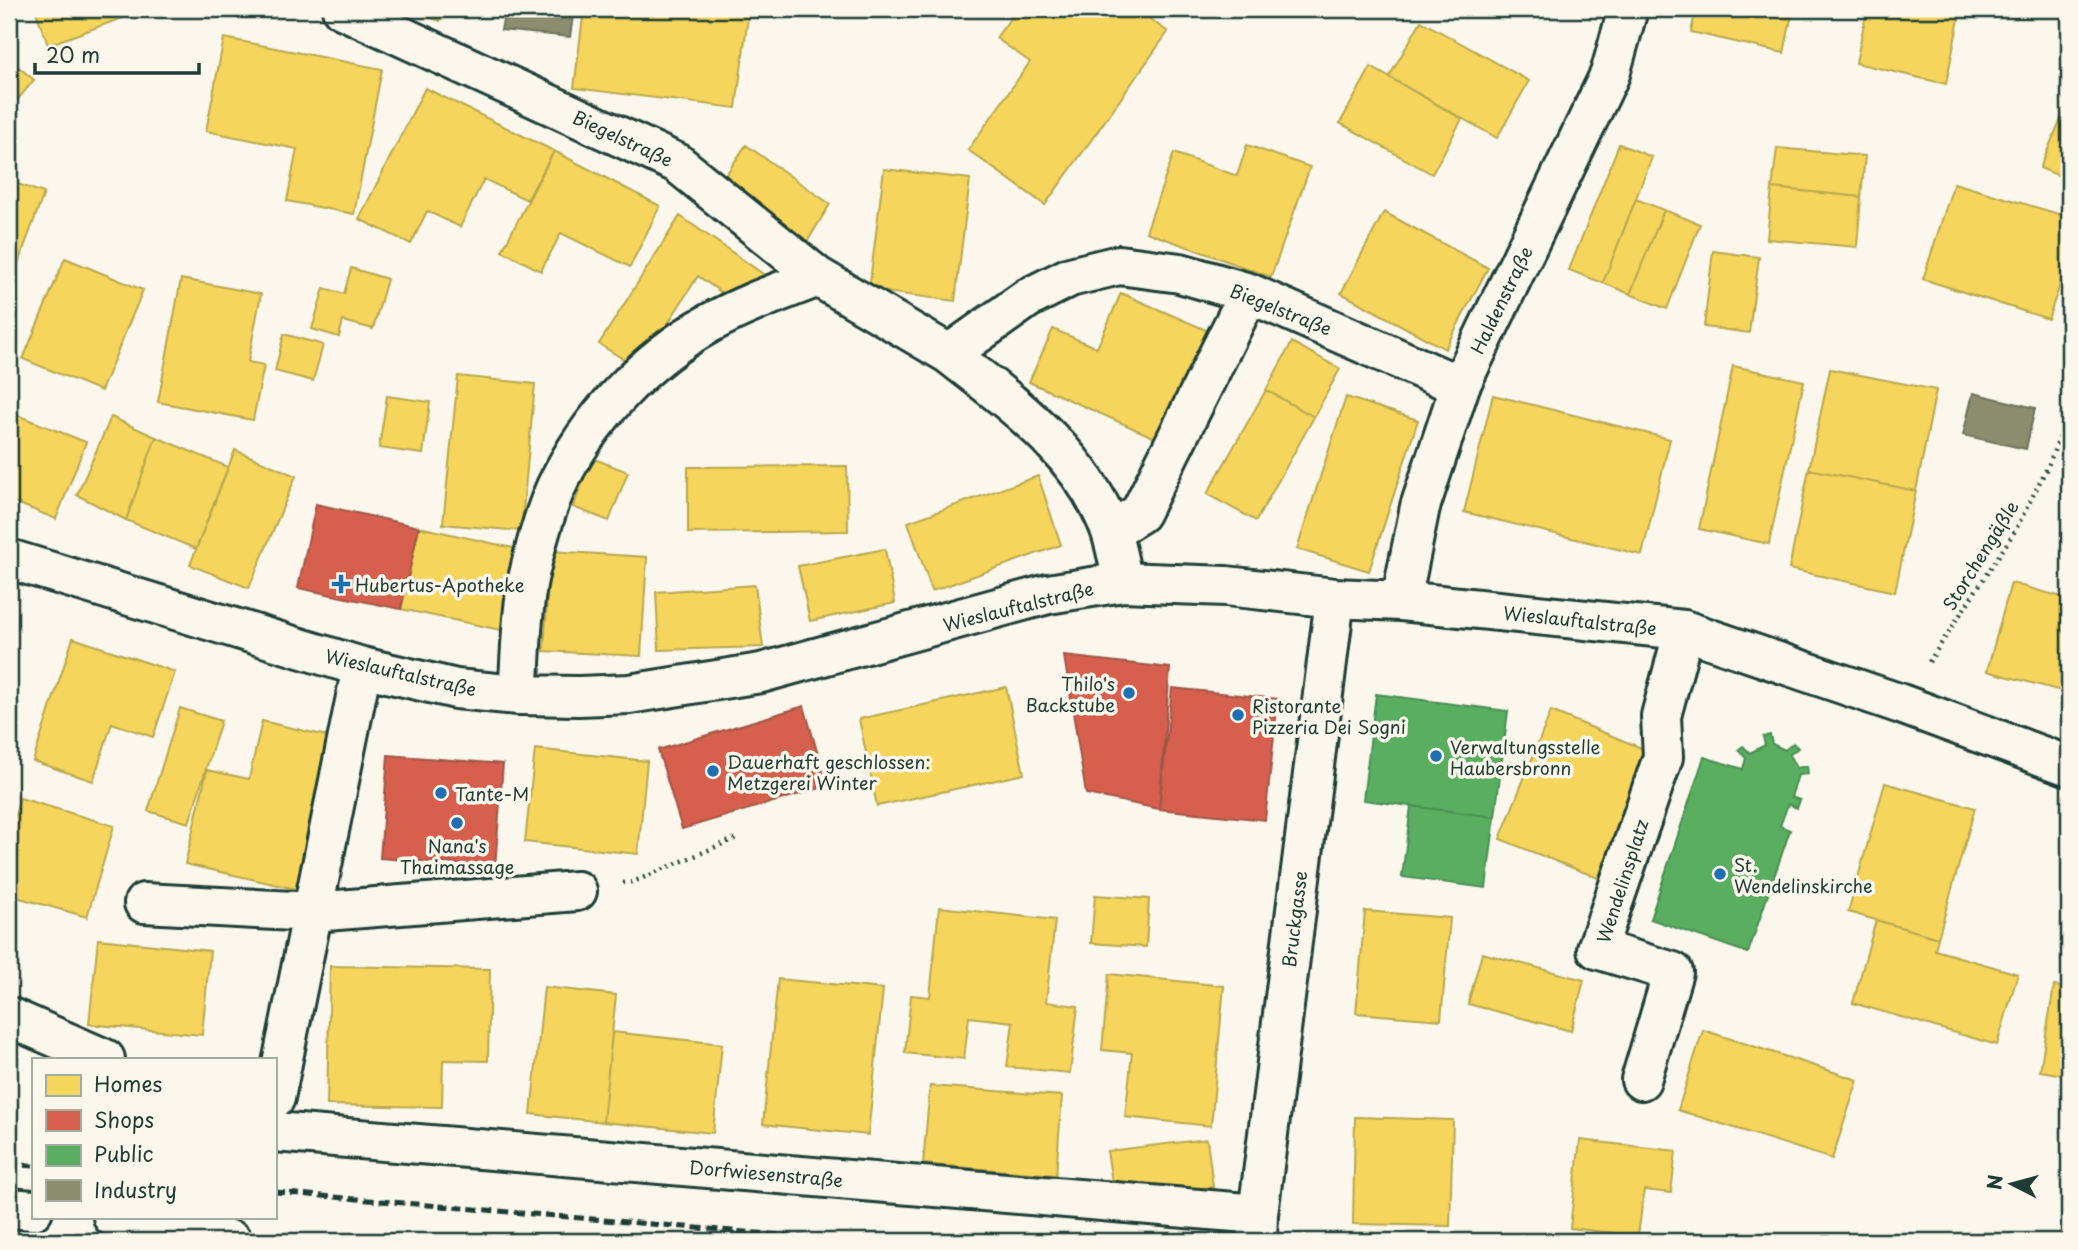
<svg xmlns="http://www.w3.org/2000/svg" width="2078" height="1250" viewBox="0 0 2078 1250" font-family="'Playpen Sans',sans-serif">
  <rect width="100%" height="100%" fill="#fbf7ec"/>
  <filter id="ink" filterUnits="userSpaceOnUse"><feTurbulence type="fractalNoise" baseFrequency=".0143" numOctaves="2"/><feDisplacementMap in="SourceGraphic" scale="14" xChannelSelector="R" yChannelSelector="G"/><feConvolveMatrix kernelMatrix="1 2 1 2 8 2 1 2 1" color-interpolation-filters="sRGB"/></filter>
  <g filter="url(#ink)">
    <path fill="#f6d55c" stroke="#b6a750" stroke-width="2" d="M35,9H147L48,45Z
      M407,9H445L440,21Z
      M584,9H749L736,108L574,88Z
      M1017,9H1136L1168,32L1045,205L968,150L1030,62L996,38Z
      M1696,9H1793L1784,53L1691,32Z
      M1867,9H1961L1946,84L1856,63Z
      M1421,21L1529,81L1497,138L1389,77Z
      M224,38L382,69L354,214L287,201L297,149L206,131Z
      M9,59L34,80L9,110Z
      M1371,67L1462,119L1432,174L1340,123Z
      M425,88L554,151L527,200L484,179L460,227L427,211L411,244L359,219Z
      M2068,102L2069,103V180L2040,168Z
      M1619,144L1652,157L1603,283L1569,270Z
      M746,145L830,204L801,252L719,185Z
      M1247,145L1310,167L1271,277L1146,232L1174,153L1237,176Z
      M1777,148L1865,156L1861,197L1772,188Z
      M554,151L660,206L630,267L561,233L541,271L502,251Z
      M884,169L970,179L955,301L869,290Z
      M9,181L44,193L9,288Z
      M1954,183L2069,217V259L2048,319L1923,279Z
      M1772,188L1861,197L1857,247L1767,239Z
      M1636,199L1664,210L1630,294L1603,283Z
      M1664,210L1700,224L1667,309L1630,294Z
      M1384,212L1488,268L1445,349L1341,293Z
      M680,216L779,285L735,302L698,276L639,369L599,344Z
      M1713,251L1759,257L1749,333L1704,327Z
      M65,258L143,290L101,391L23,359Z
      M351,268L387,279L373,329L343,321L339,337L312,329L324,288L344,294Z
      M181,279L261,294L248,362L264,365L253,420L158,402Z
      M1121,293L1213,333L1164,442L1029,382L1053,329L1097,348Z
      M284,334L323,345L313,381L275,371Z
      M1292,342L1340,369L1314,417L1266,390Z
      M1733,366L1804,381L1769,544L1699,529Z
      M1830,369L1936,390L1916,491L1809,469Z
      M458,376L535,384L521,531L443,524Z
      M1266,390L1314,417L1256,521L1207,494Z
      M1493,395L1670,439L1642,555L1464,512Z
      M387,396L430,402L423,454L379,448Z
      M1346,397L1418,420L1369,571L1297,549Z
      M9,412L86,442L56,519L9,500Z
      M111,417L156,437L126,520L77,495Z
      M156,437L228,467L196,549L126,520Z
      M235,450L296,476L249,588L190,565Z
      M592,458L628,472L609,521L573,507Z
      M847,466L848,531L688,533V467Z
      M1809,469L1916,491L1895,592L1789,569Z
      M1038,476L1061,545L932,591L908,522Z
      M419,527L518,549L501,630L401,609Z
      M885,549L895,603L810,621L798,566Z
      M550,551L647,557L641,656L544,651Z
      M2011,583L2069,599V693L1987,671Z
      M755,585L763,647L659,650L656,592Z
      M73,638L175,672L153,737L112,723L93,781L33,761Z
      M1006,687L1024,774L877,806L859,719Z
      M180,708L221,721L189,823L148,811Z
      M1551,711L1649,751L1598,878L1500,839Z
      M262,721L331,737L296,889L185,864L207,770L249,779Z
      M535,749L647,761L638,854L525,842Z
      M1885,783L1975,808L1938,938L1848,912Z
      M20,798L114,826L87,917L9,895V835Z
      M1095,895L1149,899L1146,947L1091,943Z
      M939,907L1055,920L1046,1002L1078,1006L1070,1073L1007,1067L1013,1022L969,1017L964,1059L905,1053L911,995L930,997Z
      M1365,911L1450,918L1441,1020L1356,1013Z
      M1876,920L1938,938L1935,950L2018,974L1997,1045L1853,1003Z
      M98,939L210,951L202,1035L89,1024Z
      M1482,953L1584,980L1571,1031L1468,1004Z
      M330,966L490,969L488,1061L443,1060L442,1107L327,1105Z
      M1109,974L1224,986L1211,1126L1125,1117L1132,1053L1102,1050Z
      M778,979L883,989L868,1135L763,1124Z
      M2054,986L2069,988V1076L2040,1071Z
      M544,987L616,995L603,1122L531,1114Z
      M1703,1030L1858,1080L1832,1159L1678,1110Z
      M612,1032L722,1044L713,1133L603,1122Z
      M930,1086L1062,1096L1056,1175L923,1164Z
      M1355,1117L1453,1120L1450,1226L1353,1224Z
      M1207,1139L1213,1187L1114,1194L1107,1151Z
      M1580,1140L1676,1151L1671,1193L1644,1190L1638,1236L1570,1228Z"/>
    <path fill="#d6604d" stroke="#9f5646" stroke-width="2" d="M316,504L419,527L401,609L298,588Z
      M1064,656L1170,668L1159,809L1086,794Z
      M1172,688L1278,699L1265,820L1159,809Z
      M804,706L827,786L682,829L658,750Z
      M388,755L503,764L495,867L380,858Z"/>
    <path fill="#5aae61" stroke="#488c54" stroke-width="2" d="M1376,694L1508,711L1495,817L1363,800Z
      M1770,735L1772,744L1785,750L1793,743L1798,748L1789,755L1797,768L1807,766L1808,774L1798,775L1791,797L1800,800L1797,808L1788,804L1780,826L1790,830L1748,953L1650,919L1704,757L1743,769L1746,758L1738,750L1743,746L1750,753L1765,745L1763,737Z
      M1411,806L1495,817L1486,888L1402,877Z"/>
    <path fill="#8c8c6e" stroke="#6b745d" stroke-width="2" d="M505,9H574L570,37L501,30Z
      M1973,393L2035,408L2026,449L1963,435Z"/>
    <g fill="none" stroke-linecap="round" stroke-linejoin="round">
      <defs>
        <path id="minor" d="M342,9L677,163L818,277L949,354L1028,298L1070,277L1119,265L1180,273L1249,293L1460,386
          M949,354C1012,404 1080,451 1110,529C1116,546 1119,565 1123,582
          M1111,531L1140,513L1249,293
          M9,559L362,667L456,689L518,695L579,696L629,694L761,673L1048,594L1123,582L1226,586L1335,598L1401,601L1684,630L1901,704L2069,766
          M1401,601L1420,507L1460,386L1610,74L1628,9
          M518,695C521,657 521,616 528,579C535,548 543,516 556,487C588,419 645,359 710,323C744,304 782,291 818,277
          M144,903L313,912L577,891
          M9,1017L105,1059
          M1641,1080L1673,972L1597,949L1663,757L1661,716L1684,630
          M275,1098L362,667
          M275,1132L1258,1214
          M9,1208L33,1210
          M113,1217L164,1221L232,1241
          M1257,1241L1258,1214L1335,598"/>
      </defs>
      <use href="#minor" stroke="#1f3d34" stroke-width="44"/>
      <path stroke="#1f3d34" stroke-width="4.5" stroke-dasharray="2 5" stroke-linecap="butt" d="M1929,662L2015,531L2048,466L2069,414
        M623,883L633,882L739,837"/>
      <use href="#minor" stroke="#fbf7ec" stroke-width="38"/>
      <path stroke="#1f3d34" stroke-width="5" stroke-dasharray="10 5" stroke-linecap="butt" d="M9,1164L33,1166
        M275,1192L850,1241"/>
    </g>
  </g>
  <g fill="#1f6fb2" stroke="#fbf7ec" stroke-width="2.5">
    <path d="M337.5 573.5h7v7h7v7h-7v7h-7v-7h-7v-7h7z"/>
    <circle cx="1129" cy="693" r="7"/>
    <circle cx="1238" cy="715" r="7"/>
    <circle cx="1436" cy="756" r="7"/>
    <circle cx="713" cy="771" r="7"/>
    <circle cx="441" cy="793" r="7"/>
    <circle cx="457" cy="823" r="7"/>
    <circle cx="1720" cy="874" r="7"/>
  </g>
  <g text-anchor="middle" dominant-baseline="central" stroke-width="7" stroke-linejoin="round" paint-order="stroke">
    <g font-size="18" fill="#1f3d34" stroke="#fbf7ec">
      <text transform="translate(623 138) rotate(25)">Biegelstraße</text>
      <text transform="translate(1501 300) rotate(-64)">Haldenstraße</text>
      <text transform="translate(1281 309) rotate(22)">Biegelstraße</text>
      <text transform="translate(1980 555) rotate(-58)">Storchengäßle</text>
      <text transform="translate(1018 606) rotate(-14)">Wieslauftalstraße</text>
      <text transform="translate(1580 620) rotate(6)">Wieslauftalstraße</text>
      <text transform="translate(401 672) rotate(13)">Wieslauftalstraße</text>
      <text transform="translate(1622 881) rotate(-72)">Wendelinsplatz</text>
      <text transform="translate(1294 919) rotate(-83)">Bruckgasse</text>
      <text transform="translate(766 1173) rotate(5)">Dorfwiesenstraße</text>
    </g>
    <g font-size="18" fill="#1f3d34" stroke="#fbf7ec" text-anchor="start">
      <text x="355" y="584">Hubertus-Apotheke</text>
      <text x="1115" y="683" text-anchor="end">Thilo's<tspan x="1115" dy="21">Backstube</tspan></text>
      <text x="1252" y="705">Ristorante<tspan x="1252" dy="21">Pizzeria Dei Sogni</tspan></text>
      <text x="1450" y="746">Verwaltungsstelle<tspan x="1450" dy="21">Haubersbronn</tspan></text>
      <text x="727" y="761">Dauerhaft geschlossen:<tspan x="727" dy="21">Metzgerei Winter</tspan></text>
      <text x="455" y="793">Tante-M</text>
      <text x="457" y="845" text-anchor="middle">Nana's<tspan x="457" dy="21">Thaimassage</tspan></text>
      <text x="1734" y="864">St.<tspan x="1734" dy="21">Wendelinskirche</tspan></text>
    </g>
  </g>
  <rect width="2078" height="1250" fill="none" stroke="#fbf7ec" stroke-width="35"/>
  <rect x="18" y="18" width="2043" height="1215" fill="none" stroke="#1f3d34" stroke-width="2.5" filter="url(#ink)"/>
  <rect x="32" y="1058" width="245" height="161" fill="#fbf7ec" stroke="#a3ada2" stroke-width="2"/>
  <rect x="46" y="1075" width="35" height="21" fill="#f6d55c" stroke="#a3ada2" stroke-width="2"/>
  <text x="94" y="1092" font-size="21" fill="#1f3d34">Homes</text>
  <rect x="46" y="1110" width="35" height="21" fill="#d6604d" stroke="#a3ada2" stroke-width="2"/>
  <text x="94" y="1128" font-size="21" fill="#1f3d34">Shops</text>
  <rect x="46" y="1145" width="35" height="21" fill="#5aae61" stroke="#a3ada2" stroke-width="2"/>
  <text x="94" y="1162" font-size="21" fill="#1f3d34">Public</text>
  <rect x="46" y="1180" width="35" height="21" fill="#8c8c6e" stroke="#a3ada2" stroke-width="2"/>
  <text x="94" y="1198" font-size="21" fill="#1f3d34">Industry</text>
  <g transform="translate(2012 1184) rotate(276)" stroke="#fbf7ec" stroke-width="5" paint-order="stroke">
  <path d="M0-5L12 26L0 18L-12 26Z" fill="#1f3d34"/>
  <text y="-10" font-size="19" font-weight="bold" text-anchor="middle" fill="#1f3d34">N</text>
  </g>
  <path d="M35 63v10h164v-10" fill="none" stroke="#1f3d34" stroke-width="3.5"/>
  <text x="46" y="63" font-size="21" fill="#1f3d34" stroke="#fbf7ec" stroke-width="5" paint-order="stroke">20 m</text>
</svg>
